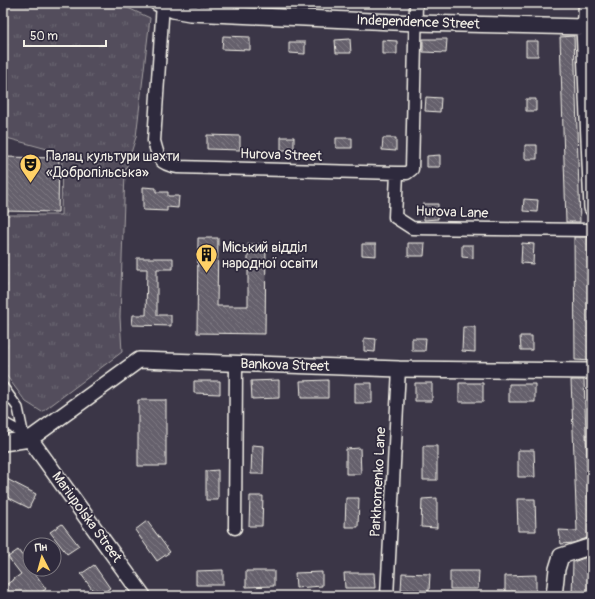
<svg xmlns="http://www.w3.org/2000/svg" width="595" height="599" viewBox="0 0 595 599" font-family="Pangolin,sans-serif">
  <defs>
    <pattern id="grass-tufts" width="24" height="20" patternUnits="userSpaceOnUse"><rect width="24" height="20" fill="#534e5c"/><path d="M3 7l-1-3M5 7V3M7 7l1-3M15 17l-1-3M17 17v-4M19 17l1-3" fill="none" stroke="#6c6873"/></pattern>
    <pattern id="building-back-hatch" width="6" height="6" patternUnits="userSpaceOnUse"><rect width="6" height="6" fill="#65616c"/><path d="M-1 5l2 2M0 0l6 6M5-1l2 2" fill="none" stroke="#7c7881"/></pattern>
  </defs>
  <rect width="100%" height="100%" fill="#3b3647"/>
  <filter id="ink" filterUnits="userSpaceOnUse"><feTurbulence type="fractalNoise" baseFrequency=".025" numOctaves="2"/><feDisplacementMap in="SourceGraphic" scale="8" xChannelSelector="R" yChannelSelector="G"/><feConvolveMatrix kernelMatrix="1 2 1 2 8 2 1 2 1" color-interpolation-filters="sRGB"/></filter>
  <g filter="url(#ink)">
    <path fill="url(#grass-tufts)" stroke="#a4a0a2" d="M3,3H117L150,18L136,137L125,172L120,317L122,352L42,412L26,402L3,371V215H61L62,153L3,137Z"/>
    <path fill="url(#building-back-hatch)" stroke="#f4f1e8" d="M223,36L250,37V50L222,49Z
      M574,36L580,222H566L560,37Z
      M350,39L351,53H336L335,40Z
      M423,39H447L446,53L423,52Z
      M382,40L397,41V54H382Z
      M526,41H538V56H526Z
      M289,42H305V54L289,53Z
      M426,97L441,98L440,112L425,111Z
      M526,99H536V111H526Z
      M207,135L240,136V150L207,149Z
      M281,137H294V150H281Z
      M336,138H352V148H336Z
      M383,138H396V151L382,150Z
      M525,145H537V159H525Z
      M440,155V167H427V156Z
      M3,157L59,158L58,212L3,211Z
      M143,187L156,188V192H168V196H179L178,208L167,207V211L143,210Z
      M524,199L538,200L537,212L523,211Z
      M423,204H438V219L424,220Z
      M574,237H588L592,361L575,360Z
      M198,238H218L217,306H248V244H266L265,334L197,333Z
      M408,243H425L424,256H408Z
      M522,243L534,244L533,264L521,263Z
      M362,244H376V256L362,255Z
      M462,245H473V258L462,257Z
      M137,258H173V269H157V315H171V326L132,325L133,315H146L147,269H137Z
      M463,327H475V352L462,351Z
      M520,336H532V350H521Z
      M364,338L376,339L375,352L364,351Z
      M412,338H426L425,351H412Z
      M279,380V398L252,399L251,381Z
      M328,380V398H301L300,381Z
      M571,380H584L590,537L573,543L561,544L559,530L577,531Z
      M194,381H220V394L194,393Z
      M355,383H372V403H355Z
      M415,383H432V401H415Z
      M459,383H483V402H459Z
      M509,384H535V402H509Z
      M138,400H166V466H138Z
      M252,445L264,446L263,474H251Z
      M423,446H437V480H423Z
      M360,448L361,474H346V449Z
      M518,450H534L535,477H518Z
      M218,470V500H206V471Z
      M3,477L36,494L29,508L3,495Z
      M250,496H263L262,526H249Z
      M346,498H359L358,527H345Z
      M437,498V528L421,527L422,499Z
      M517,499H535L536,531H518Z
      M147,521L170,552L157,561L135,530Z
      M62,524L79,546L67,554L50,532Z
      M18,550L30,566V569H32L46,589L36,596H7L3,591V587L21,574L8,557Z
      M590,556L592,557V596H572L573,562Z
      M94,565L110,588L99,596H97L81,574Z
      M223,570V585H196V571Z
      M246,571H274V586L246,587Z
      M450,571H479L478,589H450Z
      M322,572V586L296,588L295,573Z
      M344,573H374L375,588H345Z
      M402,573L430,574L429,591L401,590Z
      M536,575V591L505,592V576Z"/>
    <g fill="none" stroke-linecap="round" stroke-linejoin="round">
      <defs>
        <path id="pedestrian" d="M3,387L18,408L23,432
          M3,422L26,435"/>
        <path id="minor" d="M163,3L154,141C159,159 158,163 177,167L397,173
          M416,3L412,169L407,173H397L395,217L412,228L592,230
          M585,3L584,27H592
          M235,528L236,364
          M387,596L399,369"/>
        <path id="tertiary" d="M157,3L173,10L190,13L416,23L584,27L592,208
          M30,439L143,596
          M3,443L30,439L139,360L399,369L592,371
          M554,596L557,569L561,556L592,546"/>
      </defs>
      <use href="#pedestrian" stroke="#f4f1e8" stroke-width="12"/>
      <use href="#minor" stroke="#f4f1e8" stroke-width="15"/>
      <use href="#tertiary" stroke="#f4f1e8" stroke-width="18"/>
      <use href="#pedestrian" stroke="#2f2a3d" stroke-width="9"/>
      <use href="#minor" stroke="#2f2a3d" stroke-width="12"/>
      <use href="#tertiary" stroke="#2f2a3d" stroke-width="15"/>
    </g>
  </g>
  <defs>
    <symbol id="theatre-pin" viewBox="-11 -11 22 30"><path d="M0 17L-7.5 6A9.5 9.5 0 1 1 7.5 6Z" fill="#ffd166" stroke="#2f2a3d"/><path d="M-5-5.5Q0-4 5-5.5V0Q5 5 0 6Q-5 5-5 0ZM-3.3-2.5H-1v1.5H-3.3ZM1-2.5H3.3v1.5H1ZM-2.8 1Q0 5.5 2.8 1Z" fill="#111"/></symbol>
    <symbol id="building-pin" viewBox="-11 -11 22 30"><path d="M0 17L-7.5 6A9.5 9.5 0 1 1 7.5 6Z" fill="#ffd166" stroke="#2f2a3d"/><path d="M-4-6H4V6H1V3H-1V6H-4ZM-2.5-4.3h1.7v1.8h-1.7ZM.8-4.3h1.7v1.8H.8ZM-2.5-1h1.7V.8h-1.7ZM.8-1h1.7V.8H.8Z" fill="#111"/></symbol>
  </defs>
  <g fill-rule="evenodd">
    <use href="#theatre-pin" x="18" y="152" width="25" height="34"/>
    <use href="#building-pin" x="194" y="242" width="25" height="34"/>
  </g>
  <g text-anchor="middle" dominant-baseline="central" stroke-width="3.5" stroke-linejoin="round" paint-order="stroke">
    <g font-size="14" fill="#f4f1e8" stroke="#2f2a3d">
      <text transform="translate(418 22) rotate(2)">Independence Street</text>
      <text transform="translate(281 155) rotate(2)">Hurova Street</text>
      <text transform="translate(452 212) rotate(2)">Hurova Lane</text>
      <text transform="translate(285 365) rotate(2)">Bankova Street</text>
      <text transform="translate(378 482) rotate(-87)">Parkhomenko Lane</text>
      <text transform="translate(87 517) rotate(54)">Mariupolska Street</text>
    </g>
    <g font-size="14" fill="#f4f1e8" stroke="#2f2a3d" text-anchor="start">
      <text x="46" y="156">Палац культури шахти<tspan x="46" dy="16">«Добропільська»</tspan></text>
      <text x="222" y="247">Міський відділ<tspan x="222" dy="16">народної освіти</tspan></text>
    </g>
  </g>
  <rect width="595" height="599" fill="none" stroke="#2f2a3d" stroke-width="16"/>
  <rect x="8" y="8" width="579" height="583" fill="none" stroke="#f4f1e8" stroke-width="1.5" filter="url(#ink)"/>
  <g transform="translate(42 557) rotate(354)"><circle r="19" fill="#2f2a3d" stroke="#7e7a81"/>
  <path d="M0-3L7 15L0 10L-7 15Z" fill="#ffd166"/>
  <text y="-6" font-size="11" font-weight="bold" text-anchor="middle" fill="#f4f1e8">Пн</text>
  </g>
  <path d="M24 40v6h82v-6" fill="none" stroke="#f4f1e8" stroke-width="2"/>
  <text x="30" y="40" font-size="12" fill="#f4f1e8" stroke="#2f2a3d" stroke-width="3" paint-order="stroke">50 m</text>
</svg>
